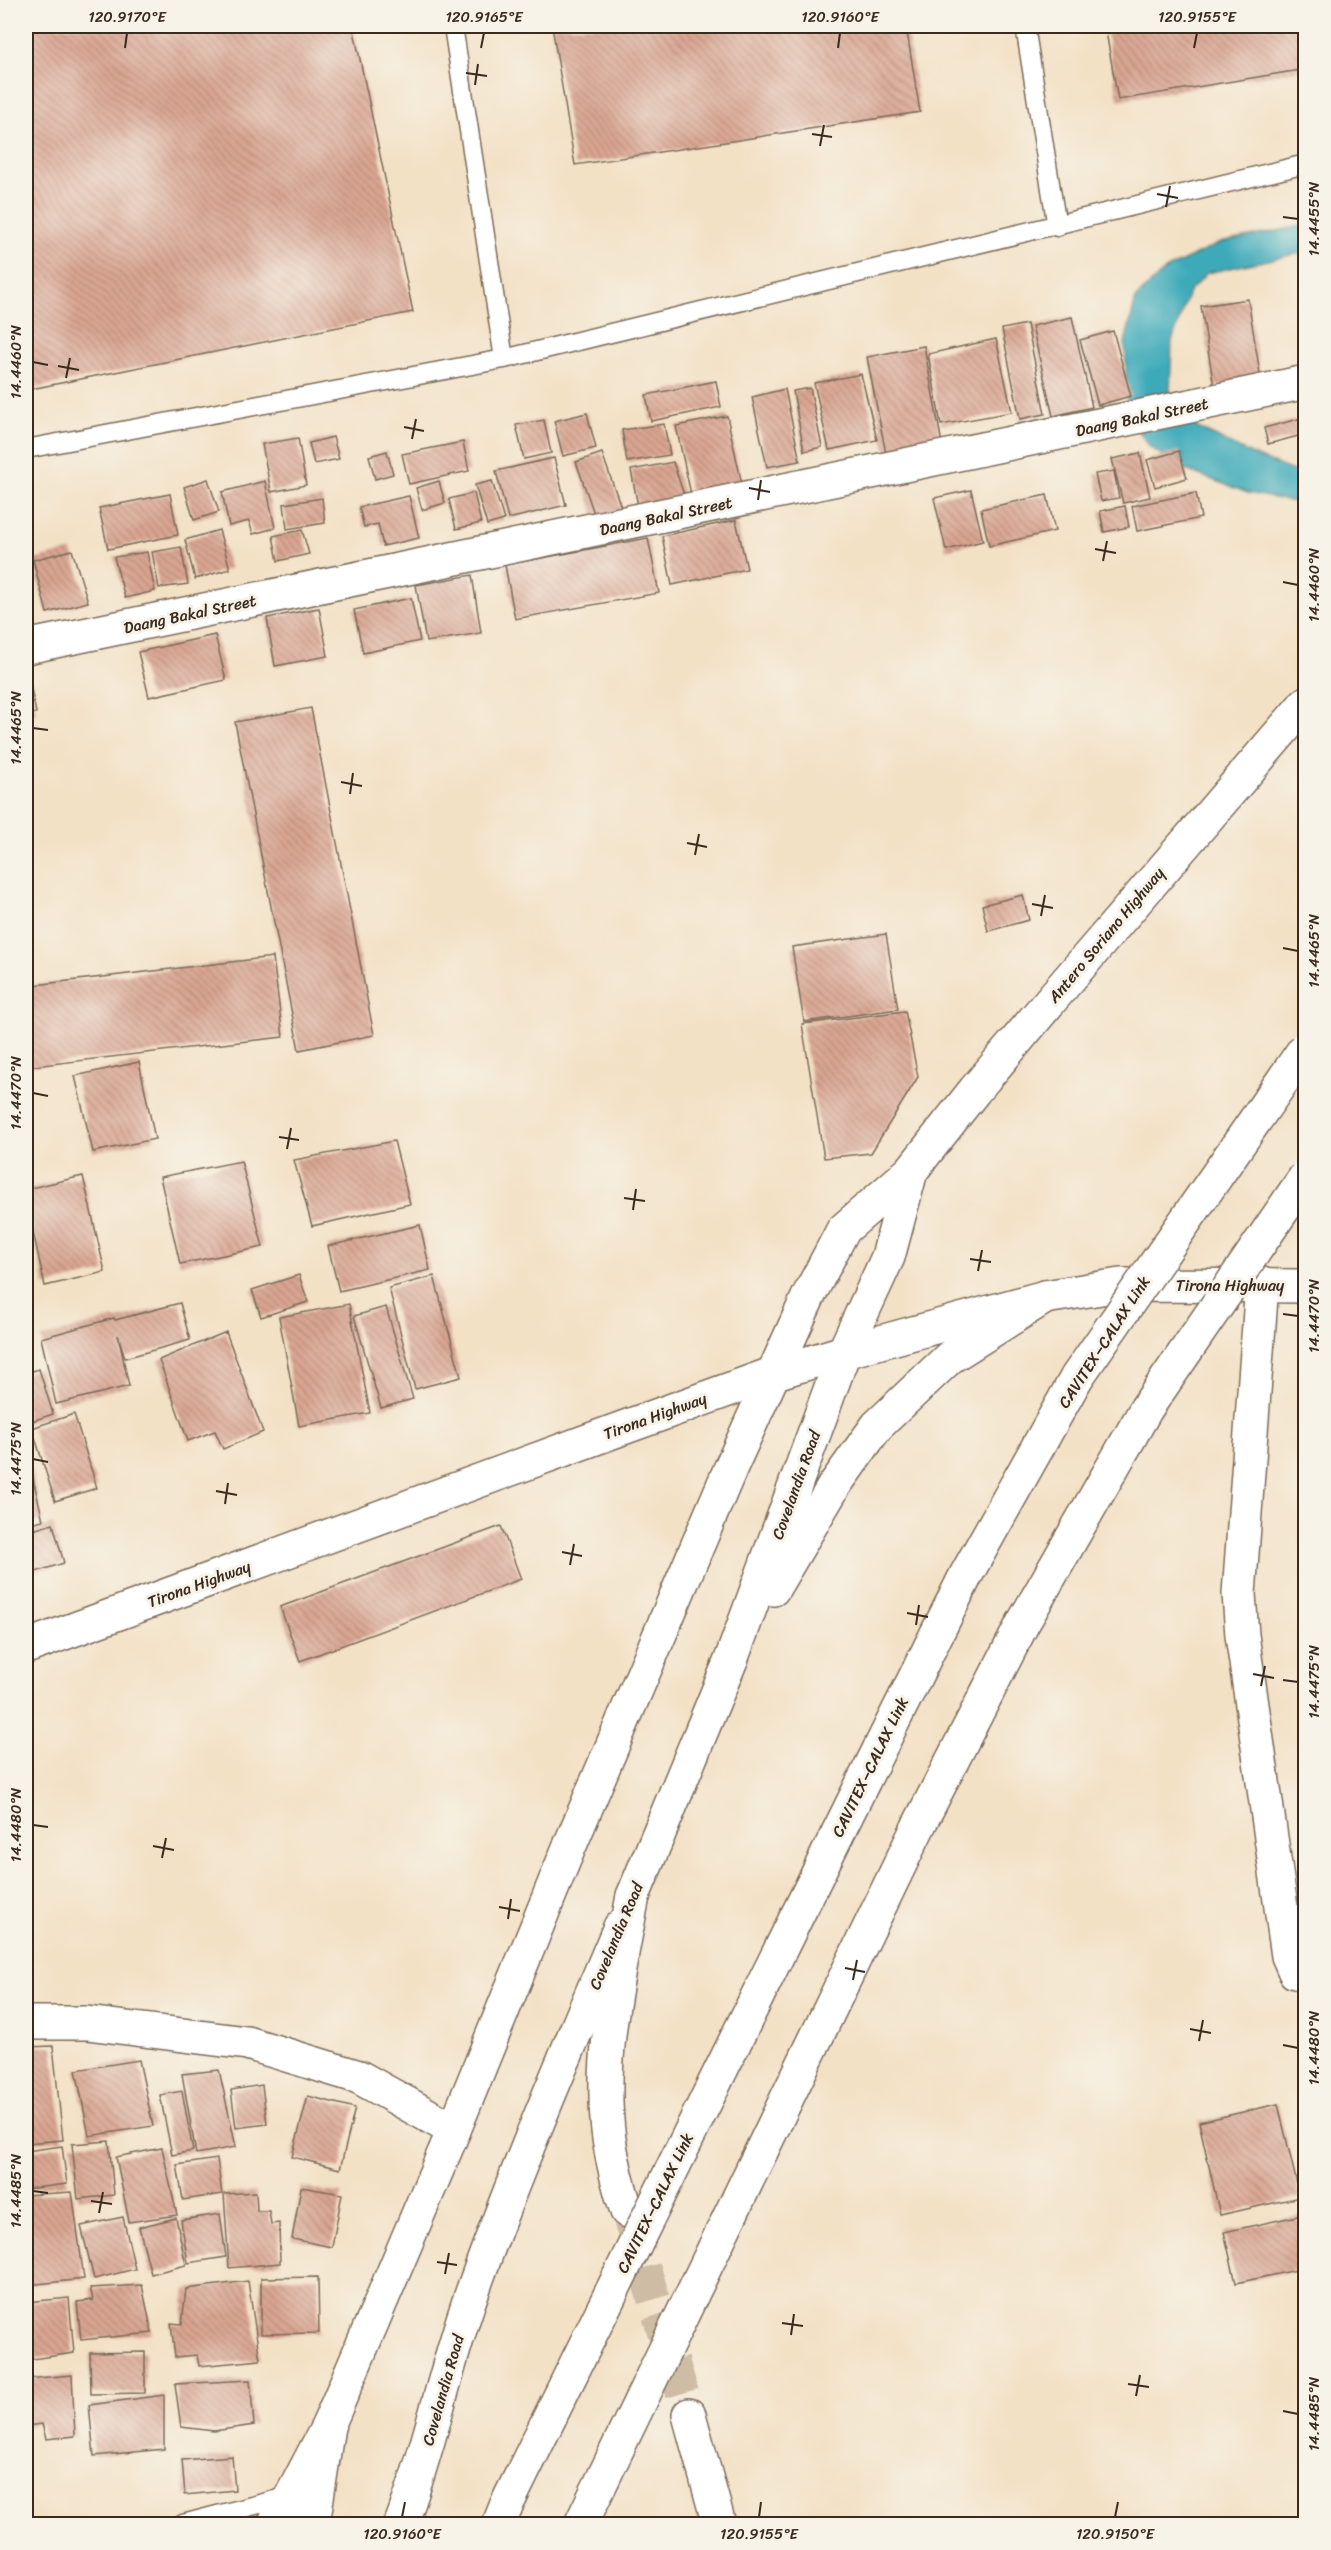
<svg xmlns="http://www.w3.org/2000/svg" width="1331" height="2550" viewBox="0 0 1331 2550" font-family="Sriracha,sans-serif">
  <defs>
    <pattern id="building-back-hatch" width="6" height="6" patternUnits="userSpaceOnUse" patternTransform="scale(1.5)"><rect width="6" height="6" fill="#daa693"/><path d="M-1 5l2 2M0 0l6 6M5-1l2 2" fill="none" stroke="#b28777"/></pattern>
  </defs>
  <rect width="100%" height="100%" fill="#f7f3e8"/>
  <filter id="ink" filterUnits="userSpaceOnUse"><feTurbulence type="fractalNoise" baseFrequency=".0167" numOctaves="2"/><feDisplacementMap in="SourceGraphic" scale="12" xChannelSelector="R" yChannelSelector="G"/><feConvolveMatrix kernelMatrix="1 2 1 2 8 2 1 2 1" color-interpolation-filters="sRGB"/></filter>
  <filter id="wash" filterUnits="userSpaceOnUse"><feTurbulence type="fractalNoise" baseFrequency=".008" numOctaves="4" result="noise"/><feDisplacementMap in="SourceGraphic" scale="24" xChannelSelector="R" yChannelSelector="G"/><feGaussianBlur stdDeviation="1.35" result="paint"/><feColorMatrix in="noise" values="0 0 0 0 0 0 0 0 0 0 0 0 0 0 0 0 0 1.4 0 .05"/><feComposite in="paint" operator="in"/></filter>
  <g filter="url(#wash)">
    <rect width="100%" height="100%" fill="#f3e1c6"/>
    <path fill="#3caaba" stroke="#3c6a6c" stroke-width="1.5" d="M1305,225V252L1207,273L1189,292L1172,341L1170,390L1181,411L1196,427L1257,457L1291,470L1305,472V504L1248,493L1186,470L1151,448L1138,431L1127,401L1125,343L1136,298L1165,270L1220,243Z"/>
    <g id="blocks">
      <path fill="url(#building-back-hatch)" d="M26,26H353L413,312L26,390Z
        M552,26H906L920,112L575,165Z
        M1105,26H1306V69L1118,100Z
        M1248,299L1261,380L1214,387L1201,306Z
        M1072,317L1092,407L1053,416L1032,326Z
        M1027,324L1045,414L1020,419L1002,329Z
        M1113,331L1131,396L1098,405L1080,340Z
        M996,339L1012,412L941,425L928,354Z
        M924,346L942,444L886,454L867,357Z
        M861,374L877,440L829,450L814,383Z
        M716,381L721,407L651,421L646,395Z
        M810,388L822,447L804,451L793,391Z
        M785,389L800,461L767,467L752,397Z
        M587,413L596,448L563,456L554,421Z
        M727,416L743,489L692,499L676,426Z
        M1306,417V434L1268,444L1264,428Z
        M544,420L551,453L524,459L516,425Z
        M664,424L670,455L627,462L622,430Z
        M333,437L339,459L314,464L309,443Z
        M298,438L306,485L271,492L262,444Z
        M463,442L469,471L409,484L402,454Z
        M387,451L393,474L375,479L369,456Z
        M1179,451L1187,478L1155,487L1147,460Z
        M602,453L622,510L596,519L576,462Z
        M1140,453L1150,497L1123,503L1112,459Z
        M554,458L566,505L508,519L496,471Z
        M673,462L684,495L638,506L631,470Z
        M1114,471L1119,498L1101,501L1095,474Z
        M208,479L219,512L194,520L184,487Z
        M265,481L275,528L253,534L249,521L229,526L222,492Z
        M439,481L445,503L422,510L416,488Z
        M492,481L504,520L487,525L475,485Z
        M971,490L983,541L946,550L934,498Z
        M474,493L481,523L456,529L449,499Z
        M1196,493L1201,518L1137,531L1132,506Z
        M170,494L178,535L108,549L99,508Z
        M1047,495L1055,531L989,546L981,509Z
        M409,496L419,538L383,546L378,524L364,527L359,507Z
        M322,498L325,523L287,529L284,504Z
        M1125,506L1129,527L1104,532L1100,511Z
        M736,520L747,569L672,585L662,536Z
        M219,530L230,569L195,579L185,540Z
        M302,530L309,554L278,561L273,536Z
        M648,538L659,593L515,619L505,565Z
        M181,547L188,584L159,588L152,552Z
        M72,550L88,602L47,613L33,560Z
        M147,552L155,591L125,598L114,557Z
        M472,575L481,633L426,642L416,585Z
        M411,598L420,641L363,653L354,610Z
        M319,608L328,656L275,666L267,618Z
        M215,635L226,680L149,697L138,652Z
        M29,679L36,713L26,715V680Z
        M311,708L374,1035L299,1050L235,722Z
        M1023,895L1029,920L988,931L982,905Z
        M886,934L898,1009L804,1022L792,947Z
        M273,957L283,1037L26,1067V986Z
        M905,1011L918,1077L871,1153L824,1158L802,1024Z
        M139,1062L155,1139L93,1152L75,1076Z
        M394,1141L410,1204L312,1226L294,1160Z
        M241,1161L263,1247L180,1264L160,1177Z
        M83,1176L105,1272L45,1286L26,1200V1189Z
        M420,1225L430,1270L339,1291L328,1246Z
        M299,1275L308,1302L261,1317L252,1290Z
        M434,1276L461,1377L415,1389L389,1288Z
        M180,1303L190,1340L125,1358L118,1335L129,1386L56,1404L41,1338L114,1318L115,1320Z
        M349,1304L370,1413L299,1426L279,1317Z
        M386,1307L413,1399L381,1408L354,1316Z
        M226,1332L263,1432L223,1449L215,1431L188,1441L159,1360Z
        M39,1369L53,1414L26,1423V1373Z
        M74,1414L97,1488L55,1501L32,1428Z
        M26,1450L43,1520L26,1524Z
        M53,1524L64,1563L26,1575V1532Z
        M501,1526L521,1579L300,1661L280,1607Z
        M1306,1857V1872H1305L1301,1858Z
        M53,2046L63,2140L26,2143V2047Z
        M139,2060L153,2126L89,2136L76,2070Z
        M219,2070L236,2147L196,2154L182,2074Z
        M262,2085L267,2124L236,2128L231,2090Z
        M182,2091L193,2151L172,2155L160,2095Z
        M308,2096L355,2108L340,2169L292,2157Z
        M1278,2104L1300,2197L1220,2215L1199,2122Z
        M109,2141L114,2195L78,2199L72,2144Z
        M62,2146L67,2184L26,2189V2151Z
        M162,2148L177,2215L129,2222L116,2157Z
        M217,2159L222,2194L183,2200L177,2165Z
        M301,2187L342,2194L332,2247L292,2239Z
        M72,2192L84,2279L28,2285L26,2282V2195Z
        M256,2192L257,2211H269L271,2224L279,2223L280,2263L229,2268L224,2194Z
        M220,2214L226,2257L188,2263L181,2220Z
        M1306,2214V2268L1236,2283L1224,2232Z
        M123,2217L135,2269L94,2279L81,2226Z
        M176,2218L186,2265L151,2274L139,2227Z
        M318,2277L319,2333L261,2334V2278Z
        M248,2281L260,2360L199,2366L197,2355L175,2357L171,2323L182,2324L186,2289Z
        M142,2285L152,2333L81,2340L77,2302L93,2300L90,2288Z
        M69,2298L74,2353L26,2360V2302Z
        M145,2352V2393L91,2394L90,2353Z
        M72,2375L75,2436L46,2439L42,2424L26,2426V2379Z
        M250,2380L254,2425L214,2431L181,2427L175,2384Z
        M164,2395V2449L94,2456L89,2405Z
        M232,2456L235,2490L185,2495L182,2460Z"/>
    </g>
  </g>
  <g filter="url(#ink)">
    <use href="#blocks" fill-opacity="0" stroke="#7b6a59" stroke-width="1.5"/>
    <g fill="none" stroke-linecap="round" stroke-linejoin="round">
      <path stroke="#cebca4" stroke-width="33" stroke-dasharray="33 16" stroke-linecap="butt" d="M630,2221L689,2415"/>
      <defs>
        <path id="lane" d="M453,26L504,359
          M1025,26L1057,227
          M26,449L504,359L1306,164
          M183,2524L290,2496"/>
        <path id="street" d="M26,647L1306,382
          M1262,1284L1239,1594L1242,1635L1288,1956L1295,1972L1306,1973
          M26,2023H87L247,2043L359,2077L454,2130"/>
        <path id="secondary" d="M844,1352L1045,1297L1120,1285L1306,1286
          M401,2524C430,2448 445,2367 473,2290C517,2167 569,2047 620,1927"/>
        <path id="primary" d="M773,1589L834,1486L877,1426L950,1357L1045,1297
          M26,1647L620,1429L772,1374L844,1352
          M633,1896L731,1660L844,1352L888,1257L911,1171
          M274,2524L292,2495L328,2426L454,2130L568,1850L731,1467L809,1295L843,1230L911,1171L975,1090L1056,994L1306,703"/>
        <path id="highway" d="M864,1780L966,1575L1077,1377
          M919,1825L1023,1623L1146,1409
          M627,2211C619,2188 613,2164 609,2139C598,2059 618,1975 633,1896
          M689,2415L719,2524
          M313,2524L328,2426
          M499,2524L507,2504"/>
      </defs>
      <use href="#lane" stroke="#7b6a59" stroke-width="21"/>
      <use href="#street" stroke="#7b6a59" stroke-width="36"/>
      <use href="#secondary" stroke="#7b6a59" stroke-width="36"/>
      <use href="#primary" stroke="#7b6a59" stroke-width="36"/>
      <use href="#highway" stroke="#7b6a59" stroke-width="36"/>
      <use href="#lane" stroke="#fff" stroke-width="18"/>
      <use href="#street" stroke="#fff" stroke-width="33"/>
      <use href="#secondary" stroke="#fff" stroke-width="33"/>
      <use href="#primary" stroke="#fff" stroke-width="33"/>
      <use href="#highway" stroke="#fff" stroke-width="33"/>
      <defs>
        <path id="highway-bridge" d="M1077,1377L1306,1047
          M1146,1409L1306,1176
          M507,2504L864,1780
          M581,2524L919,1825"/>
      </defs>
      <use href="#highway-bridge" stroke="#7b6a59" stroke-width="36" stroke-linecap="butt"/>
      <use href="#highway-bridge" stroke="#fff" stroke-width="33"/>
    </g>
  </g>
  <path fill="none" stroke="#3b2a1e" stroke-width="2" d="M125,48L127,33M481,48L484,33M838,48L840,33M1194,48L1197,33M466,73L487,76M475,85L478,64M812,134L832,137M820,146L824,125M1157,194L1178,198M1166,207L1170,186M1283,217L1298,219M33,362L48,365M58,366L79,370M66,378L70,358M404,427L424,431M412,439L416,419M749,488L770,492M758,500L761,480M1095,549L1116,553M1103,561L1107,541M1283,582L1298,585M33,728L48,730M341,782L362,786M350,794L353,773M687,843L707,847M695,855L699,834M1032,904L1053,908M1041,916L1045,895M1283,948L1298,951M33,1093L48,1096M279,1137L299,1140M287,1149L291,1128M624,1198L645,1201M633,1210L636,1189M970,1259L991,1262M978,1271L982,1250M1283,1314L1298,1316M33,1459L48,1462M216,1491L237,1495M225,1504L228,1483M562,1552L582,1556M570,1565L574,1544M907,1613L928,1617M916,1625L919,1605M1253,1674L1274,1678M1283,1680L1298,1682M1261,1686L1265,1666M33,1825L48,1827M153,1846L174,1850M162,1858L166,1838M499,1907L520,1911M508,1919L511,1899M845,1968L865,1972M853,1980L857,1960M1190,2029L1211,2033M1199,2041L1203,2020M1283,2045L1298,2048M33,2191L48,2193M91,2201L112,2204M99,2213L103,2192M437,2262L457,2265M445,2274L449,2253M782,2323L803,2326M791,2335L794,2314M1128,2384L1149,2387M1136,2396L1140,2375M1283,2411L1298,2414M402,2517L405,2502M759,2517L761,2502M1115,2517L1118,2502"/>
  <g text-anchor="middle" dominant-baseline="central" stroke-width="6" stroke-linejoin="round" paint-order="stroke">
    <g font-size="16" fill="#3b2a1e" stroke="#f7f3e8">
      <text transform="translate(1142 417) rotate(-12)">Daang Bakal Street</text>
      <text transform="translate(666 516) rotate(-12)">Daang Bakal Street</text>
      <text transform="translate(190 614) rotate(-12)">Daang Bakal Street</text>
      <text transform="translate(1106 935) rotate(-50)">Antero Soriano Highway</text>
      <text x="1230" y="1285">Tirona Highway</text>
      <text transform="translate(1104 1342) rotate(-57)">CAVITEX–CALAX Link</text>
      <text transform="translate(655 1416) rotate(-20)">Tirona Highway</text>
      <text transform="translate(796 1485) rotate(-70)">Covelandia Road</text>
      <text transform="translate(199 1584) rotate(-20)">Tirona Highway</text>
      <text transform="translate(870 1767) rotate(-64)">CAVITEX–CALAX Link</text>
      <text transform="translate(616 1936) rotate(-67)">Covelandia Road</text>
      <text transform="translate(655 2203) rotate(-64)">CAVITEX–CALAX Link</text>
      <text transform="translate(443 2390) rotate(-74)">Covelandia Road</text>
    </g>
  </g>
  <rect width="1331" height="2550" fill="none" stroke="#f7f3e8" stroke-width="66"/>
  <rect x="33" y="33" width="1265" height="2484" fill="none" stroke="#3b2a1e" stroke-width="2"/>
  <g font-size="15" text-anchor="middle" fill="#3b2a1e">
    <text x="127" y="22">120.9170°E</text>
    <text x="484" y="22">120.9165°E</text>
    <text x="840" y="22">120.9160°E</text>
    <text x="1197" y="22">120.9155°E</text>
    <text transform="translate(1314 219) rotate(-90)" y="5">14.4455°N</text>
    <text transform="translate(16 362) rotate(-90)" y="5">14.4460°N</text>
    <text transform="translate(1314 585) rotate(-90)" y="5">14.4460°N</text>
    <text transform="translate(16 728) rotate(-90)" y="5">14.4465°N</text>
    <text transform="translate(1314 951) rotate(-90)" y="5">14.4465°N</text>
    <text transform="translate(16 1093) rotate(-90)" y="5">14.4470°N</text>
    <text transform="translate(1314 1316) rotate(-90)" y="5">14.4470°N</text>
    <text transform="translate(16 1459) rotate(-90)" y="5">14.4475°N</text>
    <text transform="translate(1314 1682) rotate(-90)" y="5">14.4475°N</text>
    <text transform="translate(16 1825) rotate(-90)" y="5">14.4480°N</text>
    <text transform="translate(1314 2048) rotate(-90)" y="5">14.4480°N</text>
    <text transform="translate(16 2191) rotate(-90)" y="5">14.4485°N</text>
    <text transform="translate(1314 2414) rotate(-90)" y="5">14.4485°N</text>
    <text x="402" y="2539">120.9160°E</text>
    <text x="759" y="2539">120.9155°E</text>
    <text x="1115" y="2539">120.9150°E</text>
  </g>
</svg>
